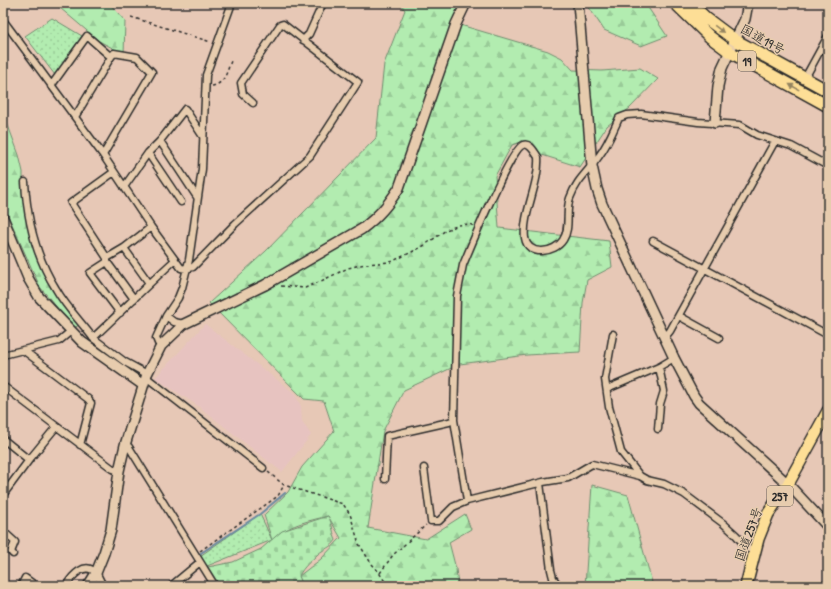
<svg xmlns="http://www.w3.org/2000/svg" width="831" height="589" viewBox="0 0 831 589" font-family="'Patrick Hand','Klee One',sans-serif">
  <defs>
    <pattern id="grass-dots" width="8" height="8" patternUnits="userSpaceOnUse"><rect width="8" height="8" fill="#b2ecb0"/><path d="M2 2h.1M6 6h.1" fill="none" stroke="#99cb98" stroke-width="1.8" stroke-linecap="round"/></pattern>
    <pattern id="forest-firs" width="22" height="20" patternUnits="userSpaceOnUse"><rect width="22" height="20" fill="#b2ecb0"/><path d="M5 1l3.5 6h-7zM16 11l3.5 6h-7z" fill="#99cb98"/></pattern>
    <pattern id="cemetery-stones" width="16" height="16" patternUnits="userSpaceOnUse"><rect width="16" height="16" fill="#b2ecb0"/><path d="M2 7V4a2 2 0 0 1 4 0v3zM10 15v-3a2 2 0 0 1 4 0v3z" fill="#99cb98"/></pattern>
  </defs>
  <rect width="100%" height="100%" fill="#e7c8b6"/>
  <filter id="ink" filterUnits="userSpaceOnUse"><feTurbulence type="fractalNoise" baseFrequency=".025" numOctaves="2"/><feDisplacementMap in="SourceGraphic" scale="8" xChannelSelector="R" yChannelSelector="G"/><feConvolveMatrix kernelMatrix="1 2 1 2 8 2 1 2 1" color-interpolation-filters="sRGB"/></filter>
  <g filter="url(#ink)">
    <path fill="#e7c3c0" d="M205,324L294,393L301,406L302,421L311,435L282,472L197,405L155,378Z"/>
    <path fill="url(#grass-dots)" stroke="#6e8c6e" d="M52,18L82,36L55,75L25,36Z
      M260,514L272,540L207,566L200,556Z"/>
    <path fill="url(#forest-firs)" stroke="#6e8c6e" d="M58,3H109L125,21L124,54L99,41L60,8Z
      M399,3H465L457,24L548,51L562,58L573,70L602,71L640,68L658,79L630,108L607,126L580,167L542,155L533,144L524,141L512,145L495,176L499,228L609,241L612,267L587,280L583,303L580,352L527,355L460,364L404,390L383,431L368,528L426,539L465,514L471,529L449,542L456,569L458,586H302L299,576L321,559L341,538L328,516C305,522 290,524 272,540L264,515L288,492L302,467L334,431L324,401L304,399L209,303L266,251L376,138L384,64L405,10Z
      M586,3H645L667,36L641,46L604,30Z
      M3,112L19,155L23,172V202L31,238L46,278L64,306L79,325L74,328L40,287L3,204V189L7,178L3,170Z
      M592,485L628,495L653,586H585Z"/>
    <path fill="url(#cemetery-stones)" stroke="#6e8c6e" d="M328,516C333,524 333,535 336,540C331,548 325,548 318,554C311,561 303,567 299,576L303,586H220L208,567L233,562L261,549L282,531Z"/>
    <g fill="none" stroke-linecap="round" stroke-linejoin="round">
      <path stroke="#698aa1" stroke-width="2" d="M198,555L260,514L285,493"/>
      <defs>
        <path id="lane" d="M215,586H223
          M245,586H262"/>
        <path id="street" d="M3,20L103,155L151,227L181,268L186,269L193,267L235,224L310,156L358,82L283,24L280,25L241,83L243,94L253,103
          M303,40L309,34L323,3
          M805,78L828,36
          M51,86L87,36L111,57L114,53L137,57L152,72L103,155
          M75,117L111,57
          M160,141L197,197
          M148,153L181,202
          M25,182C27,219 36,257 56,289C66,307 81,322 93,338
          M124,187L148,153L160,141L185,109L202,135
          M653,241L828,335
          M124,248L149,283
          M107,258L71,203L114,172
          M107,262L134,299
          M120,313L90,273L107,262V258L124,248L151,227
          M166,316L174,322L184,324
          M679,316L719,338
          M613,334L605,379L609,407L621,452L640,476L647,480L664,484L684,494L724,524L736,535L747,548L754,552
          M665,337L670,331L775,141
          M161,346L158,343L156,338L166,316L178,298L182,288L189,260L202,169L206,75L232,3
          M23,350L88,399L91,403L80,445
          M3,355L59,341L71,331
          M147,374L125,362L93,338C121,312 147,285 175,260
          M146,377L263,468
          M3,386L113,469L119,471
          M607,389L659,367L674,358
          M658,429L660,404L664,391L659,367
          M3,439L29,460
          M125,445L129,447L215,586
          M424,468L431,521H439L453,507L467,501L543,482L568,478L592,464L640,476
          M385,479L387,436L449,422L454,420
          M540,483L551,570L553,578L559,586
          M3,495L29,460L56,427
          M467,501L454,420L457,296L463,265C470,248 511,148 523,145C530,142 535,153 538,157C540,183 522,214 525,238C528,257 555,253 563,240C571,228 565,211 570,198C577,179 588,172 599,156C608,144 613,131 619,118L627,115L641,114L698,122L740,125L757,135L791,146L828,166
          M3,531L15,542L11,552L13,554
          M21,586L25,578L36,586
          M66,586C72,576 85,560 97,574C99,578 101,582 103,586
          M171,586L200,562"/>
        <path id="secondary" d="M578,3L592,166L597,189L602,204L674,358L694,396L699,403L788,484L828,527
          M715,123L718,86L722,68L745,19L748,3
          M3,218L28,278L39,297L82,342L143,385
          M88,586L96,573L104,553L111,530L119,471L125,445L147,374L161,346L184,324L265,285L362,229C379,216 388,205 399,188L456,24L466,3"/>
        <path id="highway" d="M675,3L710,37L730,52L828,106
          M690,3L707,19L735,40L828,91
          M746,586L758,539L768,514L788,484L828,411"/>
      </defs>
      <use href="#lane" stroke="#2b2b2b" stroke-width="6"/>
      <use href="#street" stroke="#2b2b2b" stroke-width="9"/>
      <use href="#secondary" stroke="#2b2b2b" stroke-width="12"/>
      <use href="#highway" stroke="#2b2b2b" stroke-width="14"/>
      <path stroke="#2b2b2b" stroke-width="1.5" stroke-dasharray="3 3" stroke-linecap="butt" d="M131,17L211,42
        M212,86C225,84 227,71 231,61
        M281,286L305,288L319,282L348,268L365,264L391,262L422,247L446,230L459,225L469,224L474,226
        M268,472L284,485L343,504L350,514L359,544L371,563L378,571L388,586
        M200,551L278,496L284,485
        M380,573L393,555L426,525"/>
      <use href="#lane" stroke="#e7ccae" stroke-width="3"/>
      <use href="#street" stroke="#e7ccae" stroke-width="6"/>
      <use href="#secondary" stroke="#e7ccae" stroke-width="9"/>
      <use href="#highway" stroke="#fdde96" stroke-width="11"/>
    </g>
    <defs><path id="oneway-solid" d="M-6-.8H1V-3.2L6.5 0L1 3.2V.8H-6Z"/></defs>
    <g fill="#948460">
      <use href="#oneway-solid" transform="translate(719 29) rotate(37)"/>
      <use href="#oneway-solid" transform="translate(794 87) rotate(-151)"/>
    </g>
  </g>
  <g text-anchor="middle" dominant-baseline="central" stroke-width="3" stroke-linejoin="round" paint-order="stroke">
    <g fill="#e7ccae" stroke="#635b52" stroke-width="1">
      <rect x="738" y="51" width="18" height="20" rx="3"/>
      <rect x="767" y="486" width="26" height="20" rx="3"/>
    </g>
    <g font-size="12" font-weight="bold" fill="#2b2b2b">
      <text x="747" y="61">19</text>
      <text x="780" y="496">257</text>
    </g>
    <g font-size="13" fill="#2b2b2b" stroke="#e7ccae">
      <text transform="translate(763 39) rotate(29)">国道19号</text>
      <text transform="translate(748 534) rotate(-70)">国道257号</text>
    </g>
  </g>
  <rect width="831" height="589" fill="none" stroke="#e7ccae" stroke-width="16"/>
  <rect x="8" y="8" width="815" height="573" fill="none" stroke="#2b2b2b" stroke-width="1.5" filter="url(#ink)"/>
</svg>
